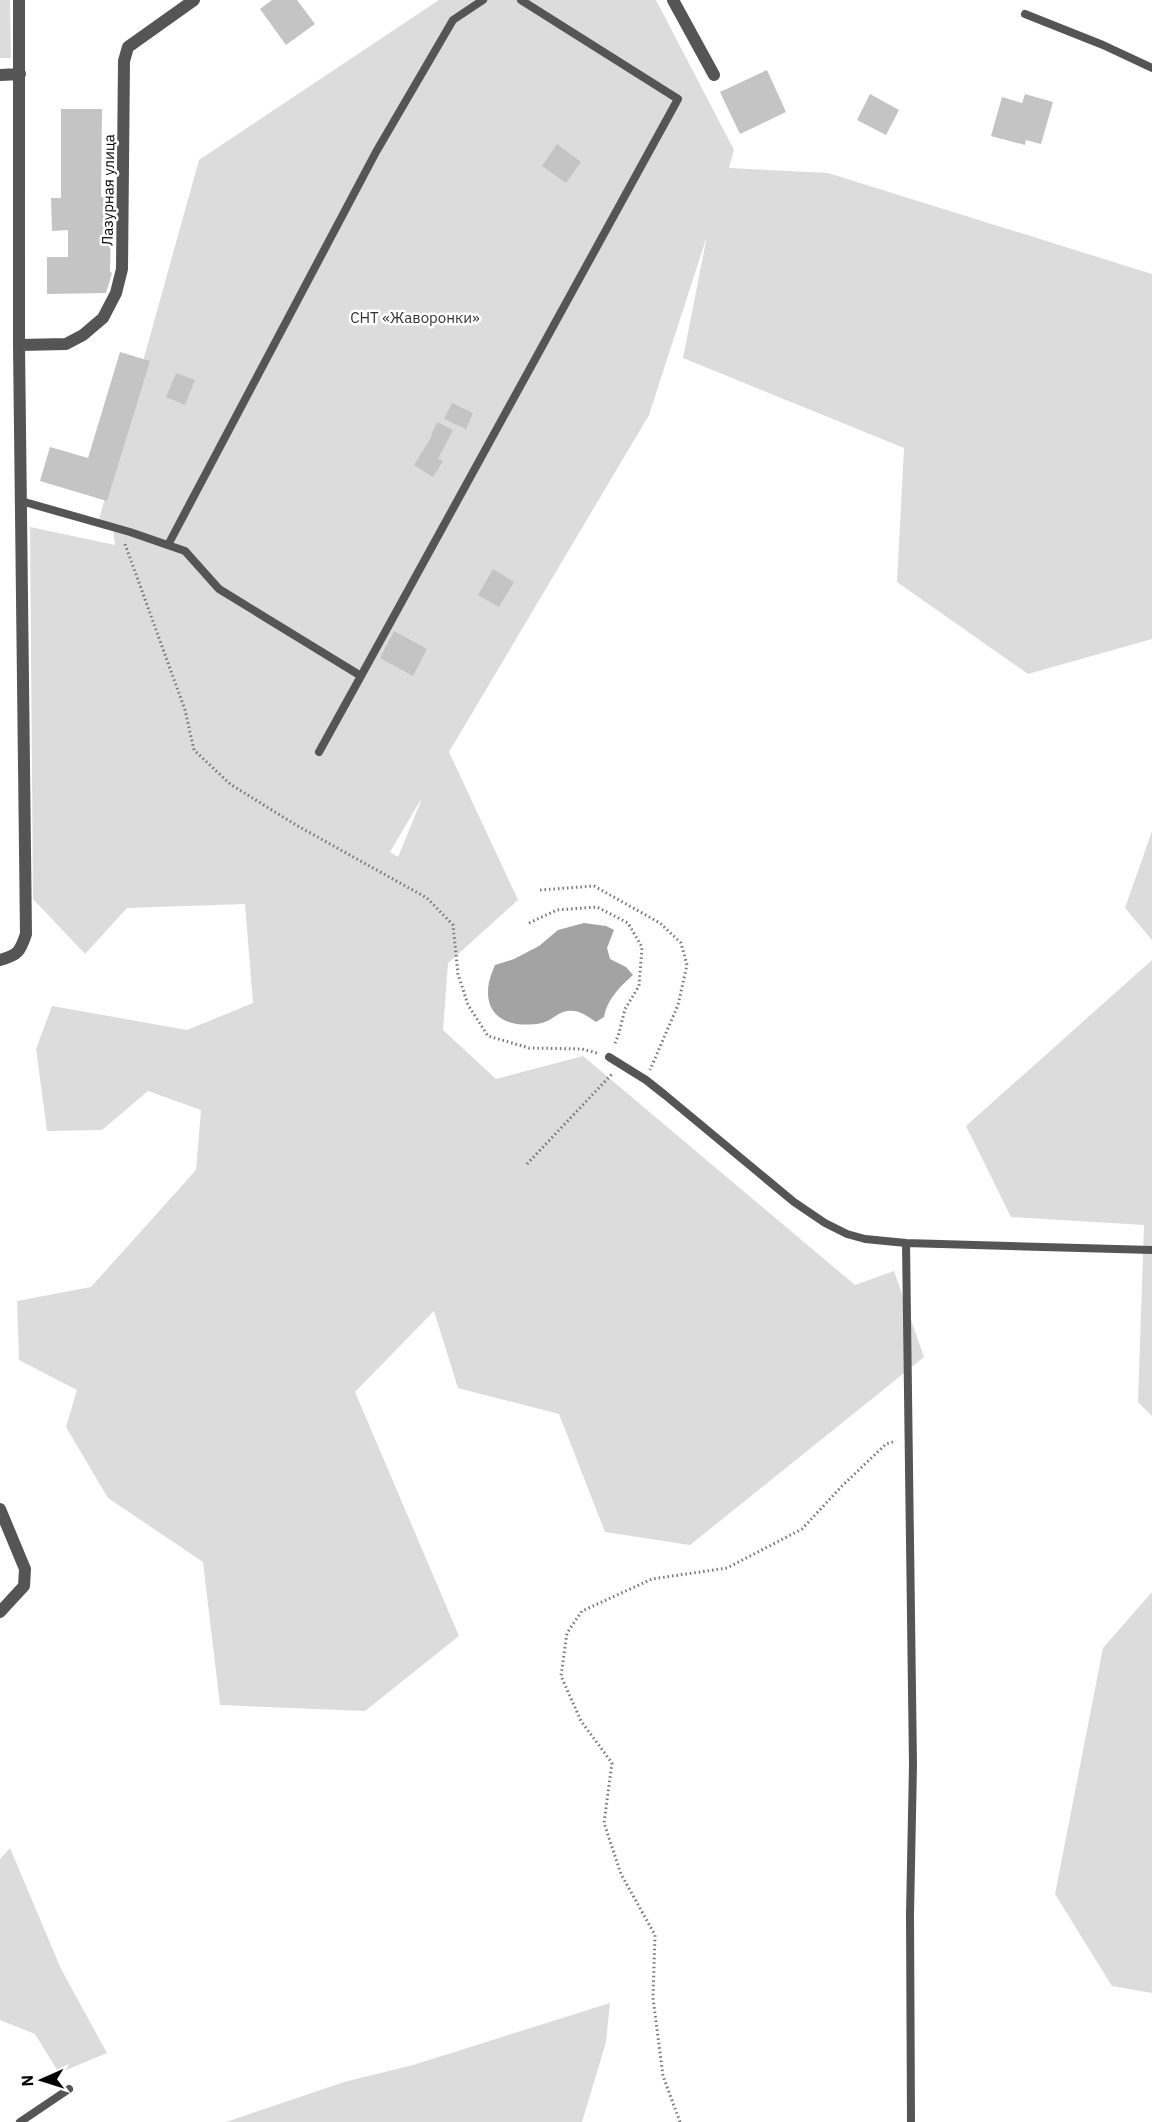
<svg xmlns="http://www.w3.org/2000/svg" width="1152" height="2122" viewBox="0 0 1152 2122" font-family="'IBM Plex Sans',sans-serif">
  <rect width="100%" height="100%" fill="#fff"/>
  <path fill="#dcdcdc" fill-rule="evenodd" d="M0,0H10L11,58H0Z
    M439,0H656L734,150L729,168L828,173L1152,274V639L1028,674L897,582L904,448L683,358L707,236L649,415L449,752L518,900L448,963L443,1030L496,1079L583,1056L855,1285L894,1271L924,1357L690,1545L605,1532L559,1414L458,1388L434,1311L355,1392L459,1636L365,1711L220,1705L203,1562L108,1498L66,1427L77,1390L19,1360L17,1301L91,1287L196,1170L201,1110L148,1091L102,1130L47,1131L36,1049L52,1006L187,1030L253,1003L245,904L127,908L85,954L33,899L30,527L115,545L113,530L98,523L199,160ZM420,801H421L398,857L390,852Z
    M1152,831V940L1125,908Z
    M1152,960V1416L1138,1402L1144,1225L1011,1217L966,1126Z
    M1152,1592V1993L1112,1986L1055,1894L1103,1648Z
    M10,1848L61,1969L107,2053L59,2073L35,2034L0,2020V1859Z
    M610,2003L606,2042L582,2122H226L344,2082L413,2065Z"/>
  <path fill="#a3a3a3" d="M584,923L606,926L614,930L607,948L610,959L626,967L633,975C620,987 607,999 604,1017L596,1022C587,1016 579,1009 567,1011C558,1012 551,1021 542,1023C512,1029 482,1019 489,982C490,977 493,970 495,965L514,959L539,946L558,930Z"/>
  <path fill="#c4c4c4" d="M272,0H297L315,24L286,45L260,9Z
    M767,70L786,112L740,134L720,92Z
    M870,94L899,110L886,135L857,120Z
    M1025,94L1053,102L1041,144L1026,140L1025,145L991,136L1002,97L1022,103Z
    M61,109H102L101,197H114V218L111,226L110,272L112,273L106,293L47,294V257H68V230L52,231L51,198H61Z
    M557,144L581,162L566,183L542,166Z
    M120,352L150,361L107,501L40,481L50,447L88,458Z
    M176,373L195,380L185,405L166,397Z
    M452,403L473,413L466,429L444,419Z
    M437,422L453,430L438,459L443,461L433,477L414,465L432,436L431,435Z
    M493,569L514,582L499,607L478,595Z
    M394,631L427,649L413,676L380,658Z"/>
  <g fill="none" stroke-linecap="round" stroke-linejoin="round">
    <path stroke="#777" stroke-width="3" stroke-dasharray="1.5 3" stroke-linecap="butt" d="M125,544L185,710L194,750L230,784L296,825L427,898L453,925L458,974L468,1005L488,1036L529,1048L582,1049L597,1053
      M540,890L594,886L660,923L681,943L687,965L678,1005L650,1070
      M529,923L557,910L597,907L628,923L642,947L639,986L625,1009L619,1033L614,1046
      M527,1164L612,1074
      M680,2122L663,2076L653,1998L655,1935L621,1874L604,1823L612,1763L581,1721L561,1676L567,1633L582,1611L652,1579L727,1568L802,1529L842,1486L886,1444L896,1441"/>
    <path stroke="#555" stroke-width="8" d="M1025,14L1103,45L1152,68
      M21,501L130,532L185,551L219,589L361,676L319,752
      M168,545L376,152L453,20L483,0
      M361,676L678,99L521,0
      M609,1057L646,1080L665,1095L794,1202L825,1223L847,1234L865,1239L906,1243L1152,1250
      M906,1243L913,1765L910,1914L911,2122
      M20,2122L69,2089"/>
    <path stroke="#555" stroke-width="12" d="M673,0L714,75
      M0,75L20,74
      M19,345L66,344L83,335L103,318L116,293L122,269L124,61L128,47L194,0
      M0,960C18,955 20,952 26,934L19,345V0
      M0,1509L25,1569L24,1586L0,1612"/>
  </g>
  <g text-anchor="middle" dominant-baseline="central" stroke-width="5" stroke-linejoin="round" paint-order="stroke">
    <g font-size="15" fill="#000" stroke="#fff">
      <text transform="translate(108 190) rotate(-89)">Лазурная улица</text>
    </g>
    <g font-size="15" fill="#333" stroke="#fff">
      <text x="415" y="317">СНТ «Жаворонки»</text>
    </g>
  </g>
  <g transform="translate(42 2080) rotate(267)" stroke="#ffffff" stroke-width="4.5" paint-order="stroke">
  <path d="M0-4.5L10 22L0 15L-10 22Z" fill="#000000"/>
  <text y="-9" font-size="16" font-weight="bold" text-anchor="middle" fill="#000000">N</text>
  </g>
</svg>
